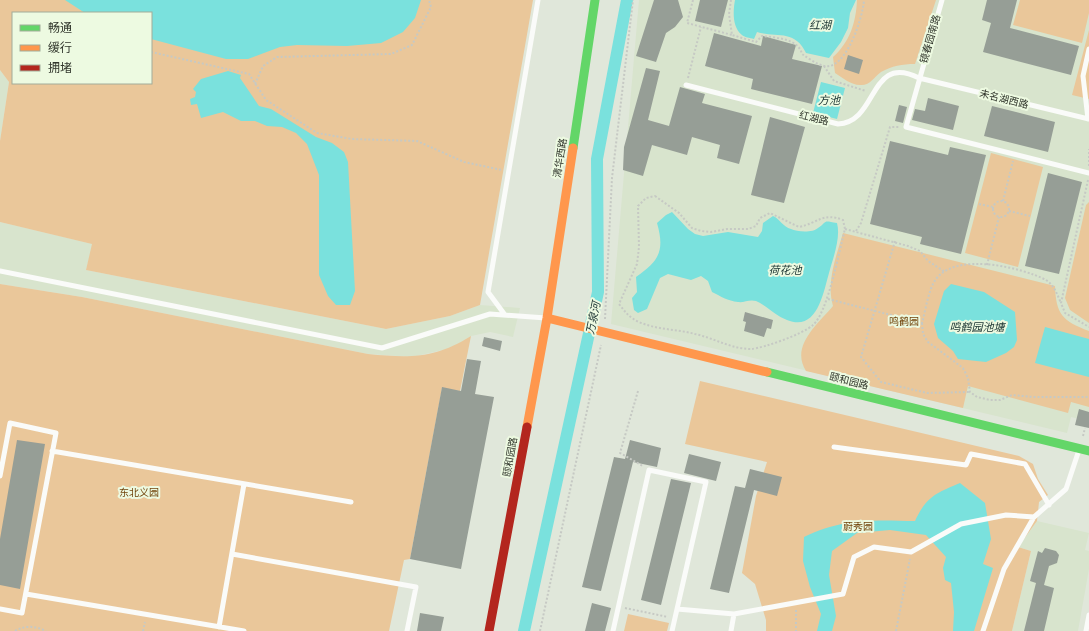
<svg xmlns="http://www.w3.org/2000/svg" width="1089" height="631" viewBox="0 0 1089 631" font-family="'PT Sans Narrow','Noto Sans SC',sans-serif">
  <rect width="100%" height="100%" fill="#e0e7da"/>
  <path fill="#d8e4cd" d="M639,0H1089V421L1071,417L1067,433L611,324Z
    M0,70L9,82L0,141Z
    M0,222L93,244L86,270L386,329L450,316L480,305L520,308L513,337L490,332L471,336L452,348L412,357L368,354L82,297L0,284Z
    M1037,521L1089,533L1085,550L1089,551V569L1078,631H1012L1031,551L1018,547Z"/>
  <path fill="#eac79a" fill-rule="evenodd" d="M0,0H533L480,305L450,316L386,329L86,270L92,244L0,222V141L9,82L0,70ZM13,13H151V83H13Z
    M857,0H936L915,64C902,64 892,66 881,72C874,77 870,86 860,85C851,85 843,78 835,73L833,57C850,42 856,22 857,0Z
    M1020,0H1089V13L1082,43L1013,25Z
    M1089,30V99L1072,95Z
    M991,153L1043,167L1018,267L965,253Z
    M1089,202V323L1070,310L1065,298L1086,205Z
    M843,233L1055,286C1056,314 1062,321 1089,331V407L1071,402L1068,413L968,386L963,408L806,371C790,346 818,324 833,306C826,282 836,257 843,233Z
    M0,284L82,297L368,354C410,358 434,359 471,336L460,391L442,388L410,559L404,560L389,631H0Z
    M700,381L1019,456L1033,464L1038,479L1048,495L1039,502L1037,521L1018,547L1031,551L1012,631H766V620L755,584L742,573L756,496L767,462L685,444Z
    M628,614L669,623L667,631H624Z"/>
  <path fill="#7ae1dd" d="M65,0H421L415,18L403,32L381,43L347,46L297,45L280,47L248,59H226L151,39V13H85Z
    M735,0H856L850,13L848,28L841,42L829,58L806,53C795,29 776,38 757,32L754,39C750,38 744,37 742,35C732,27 733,11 735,0Z
    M228,71L241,75L240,78L259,106L271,109L316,137L332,143L344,152L348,162L355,291L350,305H336L328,296L319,275V175L307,144L296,133L282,127L267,126L255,121H241L223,112L201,118L197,104L191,105L190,99L195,97L196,92L193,89L201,79Z
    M821,82L845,88L837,119L813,113Z
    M672,212L688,229L695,234L703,236L728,232L758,237L762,231L763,223L773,216C780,219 783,227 791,229C797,232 813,233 818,228C828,221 822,220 837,223C841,238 833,258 829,273C823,294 817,332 787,320C776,316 767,306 756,301C749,299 744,303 738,302C728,301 720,296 712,292L708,281L701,276L691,280L668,274L660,278L647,309L638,313L634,310L632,298L637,292L636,277C659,261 665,251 657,223L666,215Z
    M951,284L984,292L1015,312L1017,340L1014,347L1006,353L986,362L958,359L953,351L938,338L934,324L944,291Z
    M1045,327L1089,339V377L1035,363Z
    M960,483L985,503L991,539L983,564L993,568L974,631H953L954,612L951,583L945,580L943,568L946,557L926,535L890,530L857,533L832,551L829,575L836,616L832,631H817L821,614L810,587L803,561L804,537C843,518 873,520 915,521C926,497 936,493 960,483Z"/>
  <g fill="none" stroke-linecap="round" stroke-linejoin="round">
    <path stroke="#7ae1dd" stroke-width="12" d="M524,631L598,292L597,159L627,0"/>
  </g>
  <path fill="#969e96" d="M654,0H678L683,17L675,27L666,33L656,62L636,56Z
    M700,0H728L721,27L695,21Z
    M987,0H1017L1010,28L1079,46L1071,75L983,52L991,23L982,20Z
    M714,33L761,46L763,36L796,45L792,59L822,66L812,104L751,89L753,79L705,66Z
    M848,55L863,60L859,74L844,69Z
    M646,68L660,71L648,120L669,126L680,87L705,94L702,103L752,116L739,164L717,158L720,145L692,137L687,155L652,145L643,176L623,170L624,147Z
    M928,98L959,106L953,130L912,120L915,109L925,111Z
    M899,105L907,107L903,123L895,121Z
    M992,106L1055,122L1048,152L984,136Z
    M770,117L805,127L784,203L751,195Z
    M890,141L948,155L950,147L986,155L961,254L920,244L922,237L870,224Z
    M1048,173L1082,182L1059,274L1025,266Z
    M745,312L773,320L771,329L767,328L764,337L744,331L746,322L743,321Z
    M484,337L502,341L500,351L482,346Z
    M467,359L481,361L475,394L494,397L461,569L410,559L442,387L461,391Z
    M1079,409L1089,412V428L1075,425Z
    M17,440L45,444L20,589L0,585V539Z
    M630,440L661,448L657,467L633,462L601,591L582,587L614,457L625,459Z
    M689,454L721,462L716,481L684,473Z
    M750,469L782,477L777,496L754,490L729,593L710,589L735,486L745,488Z
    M671,479L691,483L661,605L641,600Z
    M1045,548L1056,551L1059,555L1057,563L1049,566L1044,585L1054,588L1044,631H1024L1036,583L1030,581L1038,551L1042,553Z
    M592,603L611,608L605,631H585Z
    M420,613L444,617L441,631H417Z"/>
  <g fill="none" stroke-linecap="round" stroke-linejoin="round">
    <path stroke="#c6c9c4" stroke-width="2" stroke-dasharray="2 2" stroke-linecap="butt" d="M693,0L687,23L732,35
      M731,0L729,14L732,35L756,42L762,36C776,38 798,38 802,54C808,58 816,64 824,66C846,71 863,17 864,0
      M151,52L249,74L266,100L317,133L352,139L417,141L464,162L502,170
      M824,66L834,81L866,91
      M688,78L701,27
      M255,84L263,66L277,57L391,54L412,45L431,7L429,0
      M1089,166V149
      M1088,180L1061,303L1065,313L1089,327
      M655,196L679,213L692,228L701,231L711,232L727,229H748L756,226L760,218L770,213L799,227C818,223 823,212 843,220L845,229C839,251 828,312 813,325C803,334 764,348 751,349C731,349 714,338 695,334C677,329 657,330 639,322C630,318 625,312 619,304L637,264L639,247L638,206L646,198Z
      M993 209a8 8 0 1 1 16 0a8 8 0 1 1-16 0Z
      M1003,201L1013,161
      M979,204L993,207
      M1009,211L1030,216
      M845,229L908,246L920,251L928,261L945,272
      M856,231L861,223L890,127H899
      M895,241L861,357L881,382L927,393L970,392
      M987,265L999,217
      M828,299L922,323C926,309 928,290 936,279C956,252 1021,267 1046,280C1054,285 1057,294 1061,303
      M605,319L612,178L633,0
      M922,323L923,334L928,342L963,368L968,378L970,392L977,397L990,400H1000L1012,395L1033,397H1089
      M638,391L620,453L643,466
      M1083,436L1085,428
      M625,608L668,617
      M796,610V631
      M15,631C25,625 36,626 46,631
      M143,631L145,622
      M540,631L601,345
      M896,631L910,559"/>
    <path stroke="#fafbf9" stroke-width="5" d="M942,0L906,127L1089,173
      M686,85L838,124C879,122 868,53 919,78L1089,119
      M1088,119L1083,76L1089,49
      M0,271L382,348L490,314L546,318
      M505,315L488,292L538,0
      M834,447L966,465L971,454L1025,464L1049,505
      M52,451L351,502
      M0,476L10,423L56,433L22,613L0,609
      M232,554L416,587L407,631
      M26,594L244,631
      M677,609L734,614L843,594L854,557L874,547L911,552L961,524L1006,515L1034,517
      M219,627L244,484
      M613,631L649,470L706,482L672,631
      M731,631L734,614
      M983,631L1004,569L1034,517L1066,489L1079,450
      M1086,631L1089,615"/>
    <path stroke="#63d668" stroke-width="9" d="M573,148L595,0
      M767,372L1089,451"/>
    <path stroke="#ff974d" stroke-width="9" d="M547,318L767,372
      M527,427L547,318L573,148"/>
    <path stroke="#b3261e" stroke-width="9" d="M489,631L527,427"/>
  </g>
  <g text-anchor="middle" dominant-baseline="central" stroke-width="4" stroke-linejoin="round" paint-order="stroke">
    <g font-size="10" fill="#31362c" stroke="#edfae1">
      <text transform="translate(930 39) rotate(-74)">镜春园南路</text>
      <text transform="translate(1004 99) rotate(14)">未名湖西路</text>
      <text transform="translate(814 118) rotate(14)">红湖路</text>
      <text transform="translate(560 158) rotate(-81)">清华西路</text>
      <text transform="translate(849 381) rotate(14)">颐和园路</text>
      <text transform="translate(510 457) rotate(-80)">颐和园路</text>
    </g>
    <g font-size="10" fill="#72450c" stroke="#edfae1">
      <text x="904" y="321">鸣鹤园</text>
      <text x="139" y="492">东北义园</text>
      <text x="858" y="526">蔚秀园</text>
    </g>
    <g font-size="11" font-style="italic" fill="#183130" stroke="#edfae1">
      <text x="820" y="25">红湖</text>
      <text x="829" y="100">方池</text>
      <text x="785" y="270">荷花池</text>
      <text transform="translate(593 318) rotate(-78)">万泉河</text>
      <text x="977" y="327">鸣鹤园池塘</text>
    </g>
  </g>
  <rect x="12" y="12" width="140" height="72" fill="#edfae1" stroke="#a2ac99"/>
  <rect x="20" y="25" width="20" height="6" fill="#63d668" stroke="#a2ac99"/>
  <text x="48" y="32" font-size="12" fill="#31362c">畅通</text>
  <rect x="20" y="45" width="20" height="6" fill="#ff974d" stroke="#a2ac99"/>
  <text x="48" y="52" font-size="12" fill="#31362c">缓行</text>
  <rect x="20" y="65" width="20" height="6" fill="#b3261e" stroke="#a2ac99"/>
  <text x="48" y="72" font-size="12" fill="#31362c">拥堵</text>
</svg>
